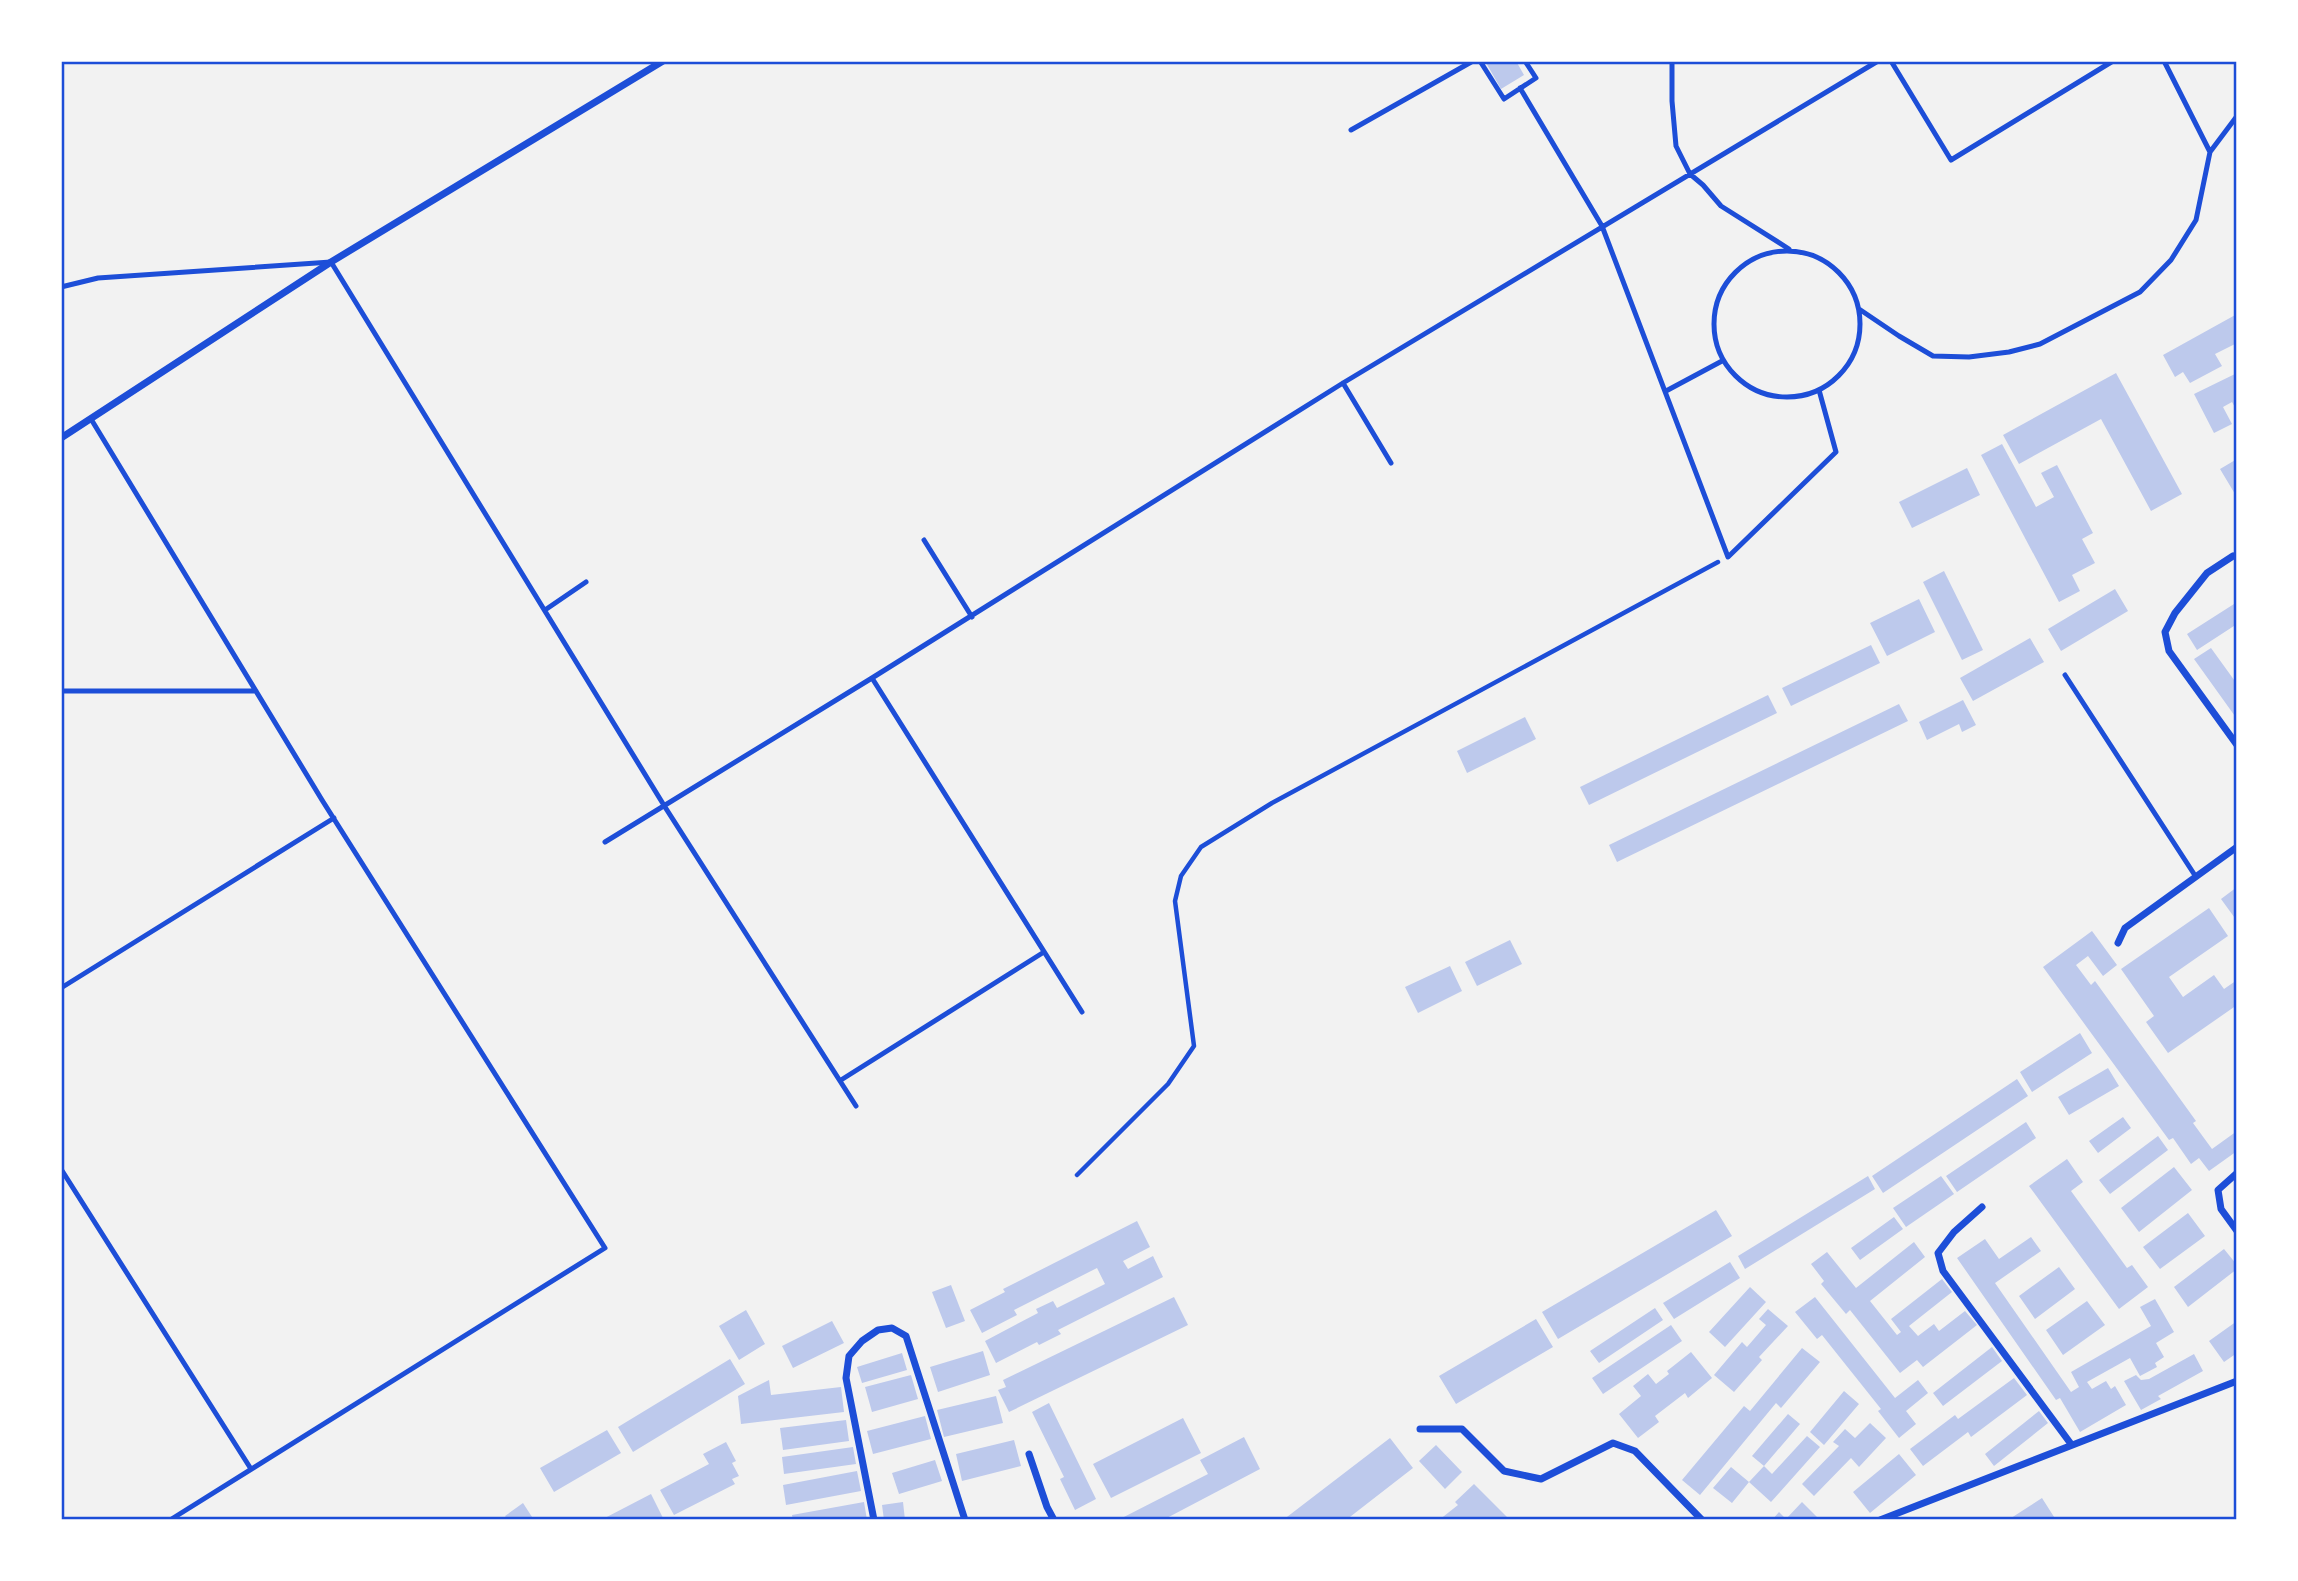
<svg xmlns="http://www.w3.org/2000/svg" width="2298" height="1581" viewBox="0 0 2298 1581" font-family="Arial,sans-serif">
  <rect width="100%" height="100%" fill="#f2f2f2"/>
  <path fill="#bdc9ec" d="M1485,61H1516L1524,75L1501,89Z
    M2237,314V343L2215,354L2222,366L2190,383L2183,372L2175,377L2163,355Z
    M2116,373L2182,494L2151,511L2101,419L2019,464L2003,435Z
    M2237,373V411L2232,402L2223,407L2232,424L2214,433L2194,394Z
    M2002,444L2036,507L2054,497L2041,473L2057,465L2093,533L2082,539L2095,563L2072,575L2080,591L2059,602L1981,455Z
    M2237,459V492L2235,494L2220,469Z
    M1967,468L1980,495L1912,528L1899,502Z
    M1944,571L1983,650L1962,660L1923,582Z
    M2115,589L2128,611L2061,651L2048,629Z
    M1919,599L1935,632L1887,656L1870,623Z
    M2234,604L2237,609V624L2197,650L2187,634Z
    M2030,638L2044,662L1973,701L1960,678Z
    M1871,645L1880,663L1791,706L1782,688Z
    M2211,648L2237,684V719L2194,659Z
    M1768,695L1777,713L1589,805L1580,787Z
    M1963,700L1976,725L1962,732L1959,724L1927,740L1919,722Z
    M1899,704L1908,721L1617,862L1609,845Z
    M1525,717L1536,739L1467,773L1457,751Z
    M2237,887V921L2221,899Z
    M2209,908L2228,936L2169,977L2183,997L2214,975L2224,989L2237,980V1005L2168,1053L2146,1022L2154,1016L2121,969Z
    M2092,931L2117,965L2103,976L2088,956L2076,965L2091,985L2095,981L2196,1121L2193,1123L2212,1149L2237,1131V1151L2209,1171L2199,1158L2191,1164L2173,1138L2169,1140L2043,967Z
    M1510,940L1522,964L1477,986L1465,962Z
    M1450,966L1462,991L1418,1013L1405,987Z
    M2080,1033L2092,1053L2032,1092L2020,1072Z
    M2108,1068L2119,1086L2069,1115L2058,1097Z
    M2017,1079L2028,1096L1883,1193L1872,1176Z
    M2123,1117L2131,1128L2098,1153L2089,1141Z
    M2026,1122L2036,1138L1957,1192L1946,1176Z
    M2158,1136L2168,1150L2110,1194L2099,1180Z
    M2067,1159L2083,1182L2071,1191L2127,1268L2132,1265L2148,1287L2119,1309L2029,1186Z
    M2174,1167L2192,1190L2139,1232L2121,1208Z
    M1868,1176L1875,1189L1745,1269L1738,1256Z
    M1941,1176L1954,1194L1906,1227L1893,1208Z
    M1716,1210L1732,1236L1558,1339L1542,1312Z
    M2188,1213L2205,1236L2160,1269L2143,1247Z
    M1894,1217L1903,1229L1860,1260L1851,1248Z
    M1137,1221L1150,1247L1123,1261L1128,1269L1153,1256L1163,1277L1058,1330L1061,1334L1039,1345L1037,1342L996,1363L985,1341L1038,1313L1036,1309L1053,1301L1057,1308L1105,1284L1097,1268L1014,1310L1017,1315L982,1333L970,1310L1005,1292L1003,1289Z
    M2031,1237L2041,1251L1995,1283L2071,1392L2079,1387L2071,1372L2151,1326L2140,1307L2155,1299L2174,1332L2156,1343L2164,1357L2155,1363L2157,1367L2140,1376L2130,1358L2087,1382L2092,1389L2106,1381L2111,1389L2115,1386L2126,1405L2080,1432L2060,1398L2056,1400L1957,1258L1985,1239L1999,1259Z
    M1914,1242L1925,1257L1870,1301L1897,1335L1901,1332L1891,1319L1942,1279L1952,1292L1909,1326L1918,1336L1934,1324L1939,1331L1965,1311L1977,1325L1923,1367L1917,1360L1900,1373L1850,1310L1846,1314L1821,1284L1824,1281L1811,1264L1827,1252L1856,1288Z
    M2224,1249L2237,1265V1269L2188,1307L2174,1287Z
    M1730,1262L1740,1278L1674,1319L1663,1303Z
    M2059,1267L2075,1289L2035,1319L2019,1296Z
    M951,1285L965,1321L946,1328L932,1292Z
    M1750,1287L1766,1302L1725,1347L1709,1332Z
    M1174,1297L1188,1325L1009,1412L998,1390L1006,1387L1003,1380Z
    M1815,1297L1895,1398L1918,1380L1928,1393L1906,1411L1916,1424L1899,1438L1878,1411L1881,1409L1822,1335L1817,1339L1795,1312Z
    M2087,1301L2105,1325L2063,1355L2046,1330Z
    M1655,1308L1663,1320L1599,1363L1590,1351Z
    M1768,1309L1788,1326L1759,1357L1762,1360L1734,1392L1714,1375L1742,1342L1747,1347L1766,1325L1759,1319Z
    M746,1310L765,1344L739,1360L719,1326Z
    M1536,1319L1553,1347L1456,1404L1439,1376Z
    M832,1321L844,1343L793,1368L782,1346Z
    M2237,1321V1353L2224,1362L2209,1341Z
    M1671,1325L1682,1341L1603,1394L1592,1378Z
    M1992,1347L2002,1361L1943,1406L1933,1393Z
    M1802,1348L1820,1362L1781,1408L1776,1403L1700,1495L1682,1480L1744,1406L1750,1411Z
    M983,1351L990,1375L938,1392L930,1367Z
    M1691,1352L1712,1378L1688,1398L1685,1393L1655,1416L1659,1422L1638,1438L1619,1414L1641,1396L1633,1386L1648,1374L1656,1384L1669,1374L1667,1371Z
    M902,1353L907,1370L862,1383L857,1367Z
    M2194,1354L2203,1371L2158,1396L2161,1399L2141,1410L2124,1381L2136,1375L2141,1380L2149,1379Z
    M730,1359L745,1384L633,1452L618,1427Z
    M911,1375L918,1399L872,1412L865,1387Z
    M2014,1378L2027,1395L1971,1437L1968,1432L1923,1466L1910,1449L1955,1415L1958,1419Z
    M769,1380L771,1395L841,1387L844,1412L741,1424L738,1396Z
    M1844,1391L1859,1404L1824,1445L1810,1432Z
    M996,1396L1003,1423L944,1437L937,1410Z
    M1049,1403L1096,1499L1075,1510L1060,1479L1064,1477L1032,1412Z
    M2039,1411L2048,1423L1994,1466L1985,1454Z
    M1788,1414L1800,1424L1764,1466L1752,1456Z
    M925,1416L931,1439L873,1454L867,1431Z
    M1183,1418L1201,1453L1111,1498L1093,1464Z
    M846,1420L849,1441L783,1450L780,1428Z
    M1870,1423L1886,1438L1859,1467L1851,1458L1814,1496L1802,1484L1839,1446L1833,1442L1845,1429L1855,1438Z
    M607,1430L621,1453L554,1492L540,1468Z
    M1807,1436L1820,1447L1771,1502L1749,1482L1732,1503L1713,1488L1731,1467L1749,1482L1764,1466L1772,1474Z
    M1244,1437L1260,1469L1163,1520H1118L1208,1474L1200,1460Z
    M1390,1438L1413,1468L1346,1520H1283Z
    M1014,1440L1021,1466L962,1481L956,1454Z
    M726,1442L736,1461L732,1463L739,1476L732,1479L735,1484L674,1515L660,1490L709,1464L703,1454Z
    M1436,1445L1462,1472L1445,1489L1419,1461Z
    M853,1447L856,1464L784,1474L782,1457Z
    M1899,1454L1916,1475L1870,1513L1853,1492Z
    M935,1460L942,1481L899,1494L892,1473Z
    M857,1471L861,1491L786,1505L783,1485Z
    M1474,1484L1510,1520H1439L1458,1505L1455,1502Z
    M651,1494L664,1520H601Z
    M2042,1498L2056,1520H2008Z
    M864,1502L867,1520H793L792,1515Z
    M903,1502L905,1520H884L882,1505Z
    M1802,1502L1820,1520H1772L1779,1512L1786,1519Z
    M523,1503L534,1520H508L505,1516Z"/>
  <g fill="none" stroke-linecap="round" stroke-linejoin="round">
    <path stroke="#1d4ed8" stroke-width="4.5" d="M1077,1175L1168,1084L1194,1046L1175,901L1181,876L1201,847L1272,803L1718,562"/>
    <path stroke="#1d4ed8" stroke-width="5" d="M1480,61L1504,99L1536,78L1525,61
      M1672,61V101L1676,146L1690,174L1703,185L1721,206L1789,249
      M1891,61L1951,160L2113,61
      M1520,88L1602,226L1728,557L1836,452L1819,390
      M1351,130L1473,61
      M2210,152L2237,116
      M1714 324a73 73 0 1 1 146 0a73 73 0 1 1-146 0Z
      M61,287L98,278L331,262L665,807L856,1106
      M1859,309L1899,336L1933,356L1969,357L2009,352L2040,344L2140,292L2171,260L2196,220L2210,152L2164,61
      M1343,383L1391,463
      M1666,391L1722,361
      M91,419L322,800L605,1248L170,1520
      M924,540L972,617
      M545,610L586,582
      M2065,675L2196,877
      M872,678L1082,1012
      M61,691H256
      M605,842L872,678L1343,383L1878,61
      M61,988L334,818
      M841,1080L1044,952
      M61,1169L251,1469"/>
    <path stroke="#1d4ed8" stroke-width="7" d="M61,438L331,262L663,61
      M2233,556L2207,573L2175,613L2165,632L2169,651L2237,745
      M2118,943L2125,928L2237,847
      M2237,1173L2218,1190L2221,1209L2237,1231
      M1982,1207L1954,1232L1938,1253L1943,1271L2071,1444
      M1420,1429H1462L1504,1471L1541,1479L1613,1443L1635,1451L1702,1520
      M1029,1454L1047,1507L1054,1520
      M874,1520L846,1378L849,1356L862,1341L878,1330L892,1328L906,1336L965,1520
      M1880,1520L2237,1381"/>
  </g>
  <rect width="2298" height="1581" fill="none" stroke="#ffffff" stroke-width="126"/>
  <rect x="63" y="63" width="2172" height="1455" fill="none" stroke="#1d4ed8" stroke-width="2.5"/>
</svg>
